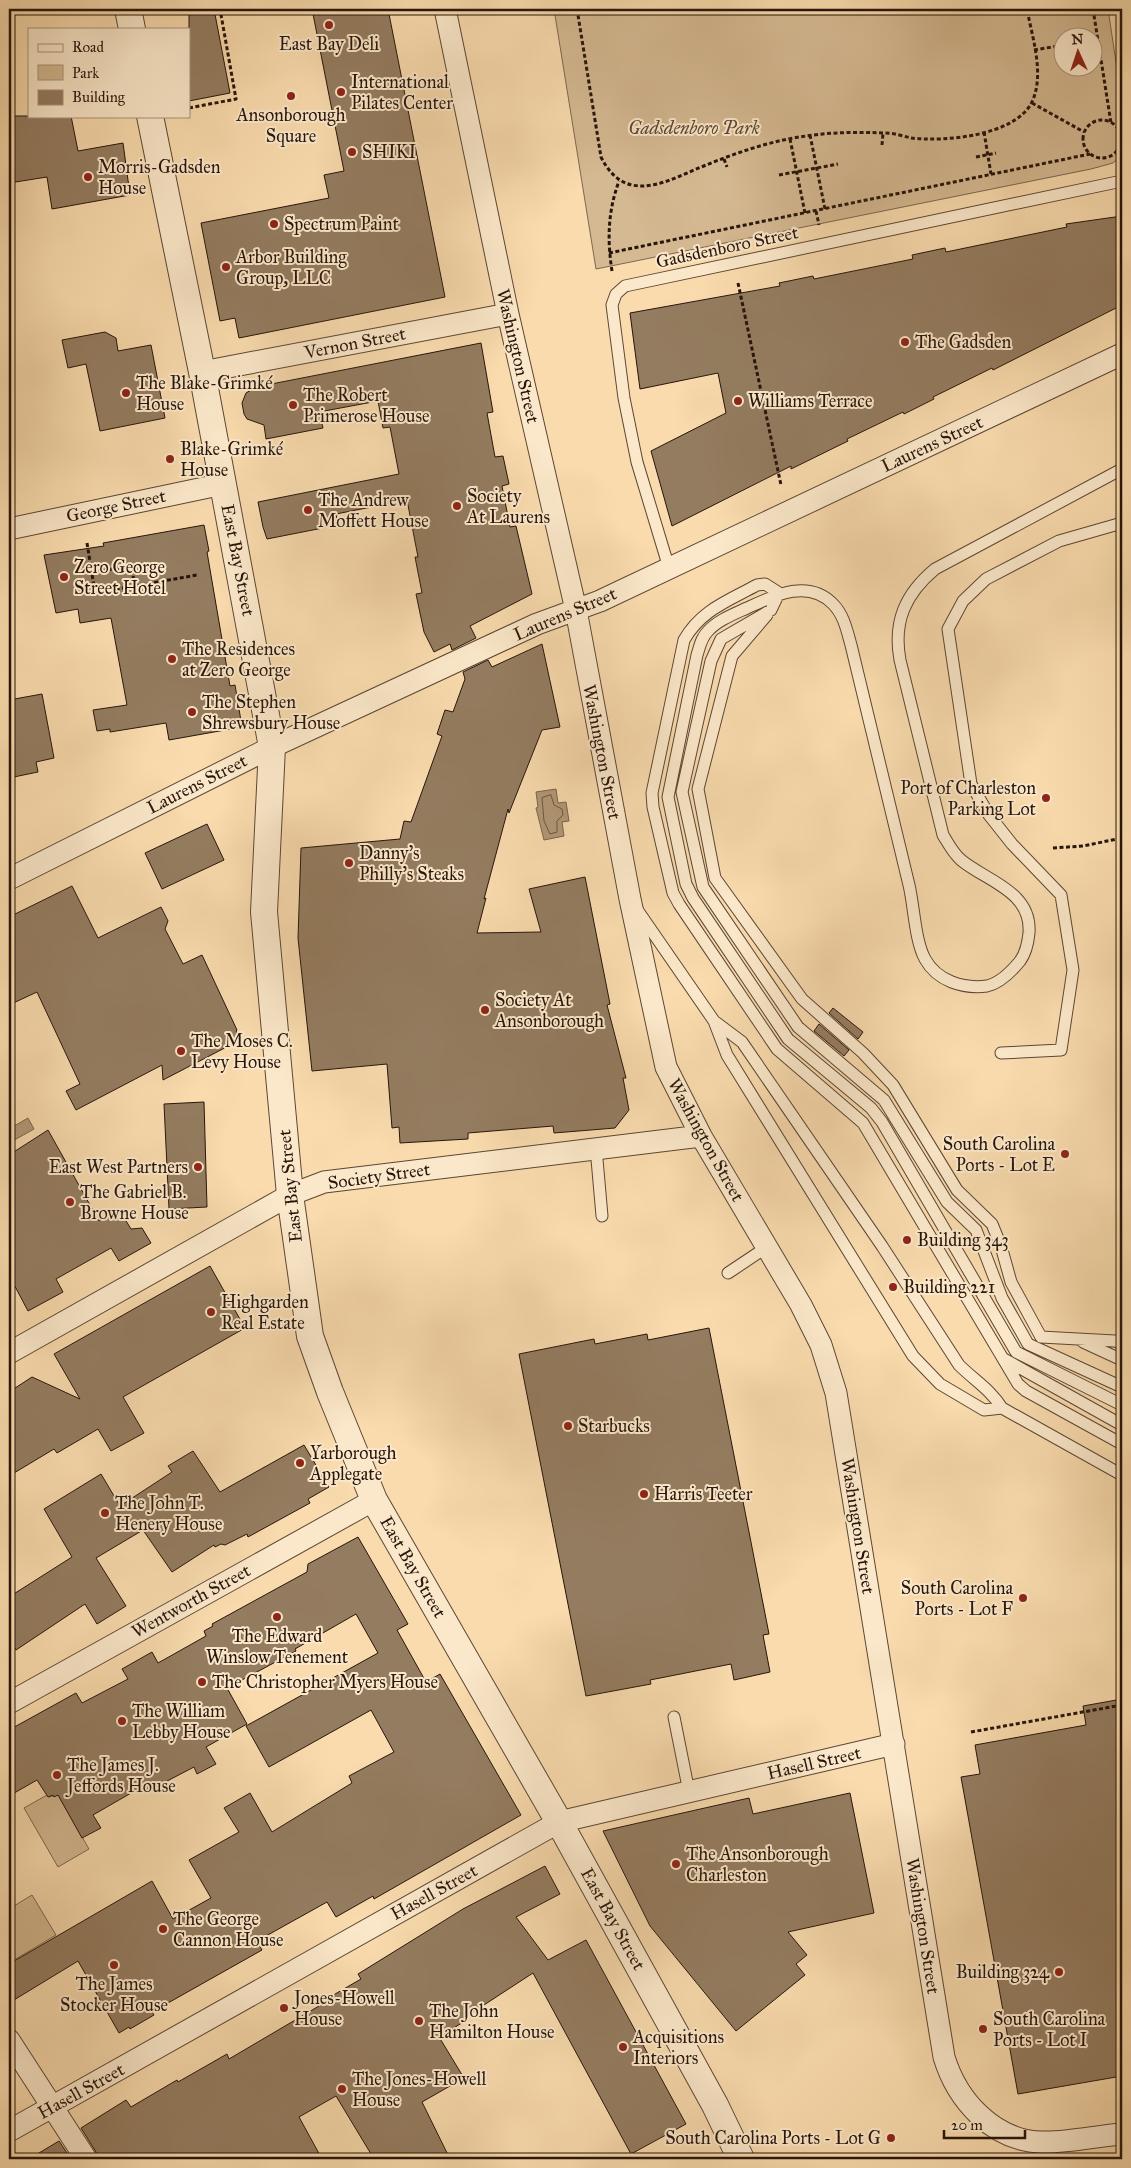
<svg xmlns="http://www.w3.org/2000/svg" width="1131" height="2168" viewBox="0 0 1131 2168" font-family="'IM FELL Great Primer',serif">
  <rect width="100%" height="100%" fill="#f9dbad"/>
  <filter id="stains"><feTurbulence type="fractalNoise" baseFrequency=".004" numOctaves="4"/><feColorMatrix values="0 0 0 0 .2 0 0 0 0 .09 0 0 0 0 .02 0 0 0 .5 -.17"/></filter>
  <radialGradient id="worn" r=".72"><stop offset=".6" stop-color="#630" stop-opacity="0"/><stop offset="1" stop-color="#630" stop-opacity=".3"/></radialGradient>
  <path fill="#d5b992" stroke="#7e674f" fill-rule="evenodd" d="M554,9H1108L1122,102V155L1113,163L1091,169L596,269ZM1064,38H1094V68H1064Z
    M47,1795L48,1797L58,1795L89,1849L58,1867L24,1808Z
    M32,1895L56,1935L9,1963V1909Z"/>
  <path fill="#b29876" stroke="#7a644c" d="M556,789L558,803L566,802L569,821L562,822L564,836L544,840L536,808L538,807L536,792Z
    M28,1118L34,1129L9,1143V1129Z"/>
  <g fill="none" stroke-linecap="round" stroke-linejoin="round">
    <path stroke="#6c5641" stroke-width="1" d="M551,795L554,805L562,809L563,815L557,821V832L550,834L544,821L542,798Z"/>
  </g>
  <path fill="#947c60" stroke="#27150c" d="M189,9H214L230,93L189,101Z
    M312,9H388L445,297L239,338L235,318L220,321L201,223L329,198L324,175L344,171Z
    M9,116H71L78,151L123,143L130,195L52,209L47,177L9,183Z
    M1122,216V305L993,370L992,368L933,397L934,399L904,414L903,412L847,439L848,441L791,469V466L672,526L651,451L726,413L718,373L640,389L630,313L780,286L779,283L813,276L814,279L913,259L912,255L945,248L946,252L1067,227L1066,224Z
    M105,332L116,338L118,351L151,345L165,418L100,431L86,364L68,368L62,340Z
    M481,343L493,412L487,413L495,457L503,456L509,484L502,486L510,527L516,526L532,594L470,626L476,638L452,650L450,644L434,652L424,632L416,594L422,593L415,557H418L407,500L336,514L338,525L267,539L263,527L258,502L399,474L390,427L383,428L378,401L319,412L323,428L266,439L264,425L247,419L244,414L242,403L246,393L256,387Z
    M204,525L209,551L207,552L230,686L235,685L242,727L169,740L166,723L110,732V729L97,731L93,710L127,705L111,618L80,623L78,609L56,613L44,555L104,546L103,543Z
    M542,644L560,727L542,730L509,813L508,809L484,899L486,898L477,933L541,932L529,889L585,877L610,1004L607,1005L626,1078H623L629,1110L615,1128L554,1133L553,1126L468,1133V1139L400,1143L399,1127L392,1128L387,1064L312,1071L298,938L301,848L400,839L404,821L411,822L442,736L437,734L445,710L453,712L465,679L463,672L488,660L492,667Z
    M42,694L54,758L36,762L38,772L9,778V700Z
    M207,824L224,860L162,889L145,853Z
    M72,886L98,938L161,907L168,921L165,929L183,964L202,955L237,1030L236,1031L240,1040L163,1080L162,1065L76,1110L66,1091L80,1084L37,992L9,1005V917Z
    M833,1008L863,1032L858,1039L829,1013Z
    M819,1024L849,1050L844,1056L814,1031Z
    M204,1102L207,1207L169,1209L164,1104Z
    M48,1130L99,1221L112,1213L116,1220L123,1216L131,1229L142,1228L151,1243L119,1261L111,1248L56,1279L63,1292L28,1311L9,1275V1155Z
    M210,1266L245,1328L123,1397L144,1433L111,1451L98,1429L57,1453L54,1449L9,1476V1392L32,1377L80,1399L54,1354Z
    M709,1328L769,1634L763,1635L770,1672L734,1680L731,1664L650,1680L651,1684L586,1696L519,1354L594,1339L595,1344L647,1334L648,1340Z
    M304,1445L329,1487L308,1499L310,1503L248,1537L247,1534L225,1545L221,1544L215,1547L214,1545L172,1572L143,1530L96,1558L126,1606L97,1624L85,1604L16,1650L9,1639V1597L72,1557L44,1509L101,1474L120,1506L172,1472L168,1466L193,1451L220,1492Z
    M358,1537L408,1624L397,1630L426,1682L440,1674L521,1815L374,1899L373,1896L336,1917L327,1902L257,1941L262,1950L152,2012L154,2015L130,2029L129,2027L119,2033L78,1961L9,2003V1964L152,1881L173,1919L211,1898L189,1860L239,1832L224,1808L250,1793L272,1832L352,1783L349,1776L394,1752L371,1710L269,1767L246,1726L378,1653L356,1614L295,1649L296,1651L227,1688L247,1724L206,1747L216,1764L197,1774L194,1767L148,1791L145,1785L93,1815L101,1828L82,1838L58,1795L54,1797L53,1795L48,1797L37,1780L9,1796V1730L76,1693L82,1703L128,1679L122,1669L152,1652L158,1663L206,1636L204,1631L213,1626L212,1624L307,1572L308,1564Z
    M1122,1699V2076L1018,2094L961,1777L980,1774L975,1745L1086,1725L1083,1706Z
    M850,1793L874,1913L788,1932L807,1955L796,1964L805,1975L736,2031L650,1926L603,1831L749,1798L753,1814Z
    M545,1866L560,1894L516,1917L548,1960L586,1940L686,2124L631,2154L533,1973L464,2018L465,2021L439,2037L464,2078L422,2102L450,2159H374L336,2096L299,2117L322,2159H98L96,2152L81,2128L126,2100L131,2107L177,2080L178,2082L227,2054L229,2059L319,2006L318,2004L361,1979L358,1974L463,1909Z
    M59,2141L71,2159H29Z"/>
  <g fill="none" stroke-linecap="round" stroke-linejoin="round">
    <defs>
      <path id="service" d="M1122,469L935,569C905,594 893,622 900,660L943,835C948,843 953,853 961,860C986,881 1032,891 1029,933C1028,943 1026,953 1020,961C1011,972 1000,983 987,986C963,989 937,981 925,959C915,941 914,906 909,885C890,805 871,725 851,645C847,631 844,615 833,604C808,578 773,596 747,608C734,614 718,620 708,631C701,638 700,646 697,655L668,797L686,884L693,898L788,1039L871,1108L882,1122L1016,1352L1122,1405
        M669,568L637,462L624,398L612,305L616,294L625,286L1122,181
        M779,593L765,584L757,585C728,601 701,610 684,640L652,793L653,807L673,893L679,904L777,1049L863,1123L1018,1384L1026,1391L1122,1444
        M779,593L771,610L721,639L711,661L682,792L703,887L798,1027L884,1100L947,1202L976,1230L1002,1298L1028,1344L1122,1387
        M767,615L732,656L698,789L715,878L802,999L863,1053L893,1085L957,1190L992,1224L1001,1246L1011,1282L1041,1337L1115,1341L1122,1344
        M638,911L714,1021L727,1055L913,1356L940,1384L984,1410L1002,1408
        M714,1021L742,1042L882,1246L959,1365C974,1380 991,1390 1002,1408L1122,1475
        M1001,1053L1061,1050L1073,970L1061,895L1012,844L989,815L971,784L948,629L963,601L986,579L1059,541L1122,523
        M596,1148L602,1216
        M728,1273L767,1247
        M1083,1342L1122,1360
        M1004,1359L1122,1425
        M674,1717L689,1792"/>
      <path id="minor" d="M445,9L508,314L576,610L630,899L666,1067L701,1136L801,1305L821,1345L836,1393L944,2057C957,2100 993,2141 1042,2142C1068,2143 1096,2136 1122,2134
        M202,372L508,314
        M9,529L223,484
        M9,879L272,747L537,624L600,601L1122,354
        M9,1353L290,1195L324,1182L701,1136
        M9,1703L374,1500
        M9,2040L86,2159
        M9,2131L559,1822L894,1744"/>
      <path id="tertiary" d="M128,9L132,29
        M150,116L202,372L272,747L264,912L290,1195L310,1336L330,1392L374,1500L559,1822L715,2105L741,2159"/>
    </defs>
    <use href="#service" stroke="#5c4634" stroke-width="13"/>
    <use href="#minor" stroke="#5c4634" stroke-width="23"/>
    <use href="#tertiary" stroke="#5c4634" stroke-width="28"/>
    <path stroke="#27150c" stroke-width="3" stroke-dasharray="4 2.5" stroke-linecap="butt" d="M577,9L601,157C623,201 658,186 694,170C730,155 768,141 806,136C832,132 859,132 885,133C894,133 903,136 911,138C945,142 1015,136 1032,102C1045,74 1032,37 1027,9
      M1093,9L1111,123
      M1034,50L1064,45
      M1032,103L1084,132
      M189,108L236,99L220,9
      M1083 139a19 19 0 1 1 38 0a19 19 0 1 1-38 0Z
      M984,132L991,174
      M810,135L825,209
      M790,139L805,213
      M882,145L883,133
      M976,157L996,153
      M724,159L727,167
      M779,175L838,164
      M816,211L819,225
      M609,253L1090,154
      M612,271C607,239 608,211 619,181
      M738,283L781,485
      M87,543L95,593L135,586L131,566L92,572
      M135,586L197,575
      M1053,848L1083,846L1122,838
      M971,1732L1122,1705"/>
    <use href="#service" stroke="#fbe8ca" stroke-width="11"/>
    <use href="#minor" stroke="#fbe8ca" stroke-width="21"/>
    <use href="#tertiary" stroke="#fbe8ca" stroke-width="26"/>
  </g>
  <g fill="#8f2418" stroke="#fbe8ca" stroke-width="2">
    <circle cx="329" cy="25" r="5"/>
    <circle cx="341" cy="92" r="5"/>
    <circle cx="291" cy="96" r="5"/>
    <circle cx="352" cy="152" r="5"/>
    <circle cx="88" cy="177" r="5"/>
    <circle cx="274" cy="224" r="5"/>
    <circle cx="226" cy="267" r="5"/>
    <circle cx="905" cy="342" r="5"/>
    <circle cx="126" cy="393" r="5"/>
    <circle cx="738" cy="401" r="5"/>
    <circle cx="293" cy="405" r="5"/>
    <circle cx="170" cy="459" r="5"/>
    <circle cx="457" cy="506" r="5"/>
    <circle cx="308" cy="510" r="5"/>
    <circle cx="64" cy="577" r="5"/>
    <circle cx="172" cy="659" r="5"/>
    <circle cx="192" cy="712" r="5"/>
    <circle cx="1046" cy="798" r="5"/>
    <circle cx="349" cy="863" r="5"/>
    <circle cx="485" cy="1010" r="5"/>
    <circle cx="181" cy="1051" r="5"/>
    <circle cx="1065" cy="1154" r="5"/>
    <circle cx="198" cy="1167" r="5"/>
    <circle cx="70" cy="1202" r="5"/>
    <circle cx="907" cy="1240" r="5"/>
    <circle cx="893" cy="1287" r="5"/>
    <circle cx="211" cy="1312" r="5"/>
    <circle cx="568" cy="1426" r="5"/>
    <circle cx="300" cy="1463" r="5"/>
    <circle cx="644" cy="1494" r="5"/>
    <circle cx="105" cy="1513" r="5"/>
    <circle cx="1023" cy="1598" r="5"/>
    <circle cx="277" cy="1617" r="5"/>
    <circle cx="202" cy="1682" r="5"/>
    <circle cx="122" cy="1721" r="5"/>
    <circle cx="57" cy="1775" r="5"/>
    <circle cx="676" cy="1864" r="5"/>
    <circle cx="163" cy="1929" r="5"/>
    <circle cx="114" cy="1965" r="5"/>
    <circle cx="1059" cy="1972" r="5"/>
    <circle cx="284" cy="2008" r="5"/>
    <circle cx="419" cy="2021" r="5"/>
    <circle cx="983" cy="2029" r="5"/>
    <circle cx="623" cy="2047" r="5"/>
    <circle cx="342" cy="2089" r="5"/>
    <circle cx="891" cy="2138" r="5"/>
  </g>
  <g text-anchor="middle" dominant-baseline="central" stroke-width="4" stroke-linejoin="round" paint-order="stroke">
    <g font-size="18" fill="#27150c" stroke="#fbe8ca" text-anchor="start">
      <text x="329" y="44" text-anchor="middle">East Bay Deli</text>
      <text x="351" y="82">International<tspan x="351" dy="21">Pilates Center</tspan></text>
      <text x="291" y="115" text-anchor="middle">Ansonborough<tspan x="291" dy="21">Square</tspan></text>
      <text x="362" y="152">SHIKI</text>
      <text x="98" y="167">Morris-Gadsden<tspan x="98" dy="21">House</tspan></text>
      <text x="284" y="224">Spectrum Paint</text>
      <text x="236" y="257">Arbor Building<tspan x="236" dy="21">Group, LLC</tspan></text>
      <text x="915" y="342">The Gadsden</text>
      <text x="136" y="383">The Blake-Grimké<tspan x="136" dy="21">House</tspan></text>
      <text x="303" y="395">The Robert<tspan x="303" dy="21">Primerose House</tspan></text>
      <text x="748" y="401">Williams Terrace</text>
      <text x="180" y="449">Blake-Grimké<tspan x="180" dy="21">House</tspan></text>
      <text x="467" y="496">Society<tspan x="467" dy="21">At Laurens</tspan></text>
      <text x="318" y="500">The Andrew<tspan x="318" dy="21">Moffett House</tspan></text>
      <text x="74" y="567">Zero George<tspan x="74" dy="21">Street Hotel</tspan></text>
      <text x="182" y="649">The Residences<tspan x="182" dy="21">at Zero George</tspan></text>
      <text x="202" y="702">The Stephen<tspan x="202" dy="21">Shrewsbury House</tspan></text>
      <text x="1036" y="788" text-anchor="end">Port of Charleston<tspan x="1036" dy="21">Parking Lot</tspan></text>
      <text x="359" y="853">Danny's<tspan x="359" dy="21">Philly's Steaks</tspan></text>
      <text x="495" y="1000">Society At<tspan x="495" dy="21">Ansonborough</tspan></text>
      <text x="191" y="1041">The Moses C.<tspan x="191" dy="21">Levy House</tspan></text>
      <text x="1055" y="1144" text-anchor="end">South Carolina<tspan x="1055" dy="21">Ports - Lot E</tspan></text>
      <text x="188" y="1167" text-anchor="end">East West Partners</text>
      <text x="80" y="1192">The Gabriel B.<tspan x="80" dy="21">Browne House</tspan></text>
      <text x="917" y="1240">Building 343</text>
      <text x="903" y="1287">Building 221</text>
      <text x="221" y="1302">Highgarden<tspan x="221" dy="21">Real Estate</tspan></text>
      <text x="578" y="1426">Starbucks</text>
      <text x="310" y="1453">Yarborough<tspan x="310" dy="21">Applegate</tspan></text>
      <text x="654" y="1494">Harris Teeter</text>
      <text x="115" y="1503">The John T.<tspan x="115" dy="21">Henery House</tspan></text>
      <text x="1013" y="1588" text-anchor="end">South Carolina<tspan x="1013" dy="21">Ports - Lot F</tspan></text>
      <text x="277" y="1636" text-anchor="middle">The Edward<tspan x="277" dy="21">Winslow Tenement</tspan></text>
      <text x="212" y="1682">The Christopher Myers House</text>
      <text x="132" y="1711">The William<tspan x="132" dy="21">Lebby House</tspan></text>
      <text x="67" y="1765">The James J.<tspan x="67" dy="21">Jeffords House</tspan></text>
      <text x="686" y="1854">The Ansonborough<tspan x="686" dy="21">Charleston</tspan></text>
      <text x="173" y="1919">The George<tspan x="173" dy="21">Cannon House</tspan></text>
      <text x="1049" y="1972" text-anchor="end">Building 324</text>
      <text x="114" y="1984" text-anchor="middle">The James<tspan x="114" dy="21">Stocker House</tspan></text>
      <text x="294" y="1998">Jones-Howell<tspan x="294" dy="21">House</tspan></text>
      <text x="429" y="2011">The John<tspan x="429" dy="21">Hamilton House</tspan></text>
      <text x="993" y="2019">South Carolina<tspan x="993" dy="21">Ports - Lot I</tspan></text>
      <text x="633" y="2037">Acquisitions<tspan x="633" dy="21">Interiors</tspan></text>
      <text x="352" y="2079">The Jones-Howell<tspan x="352" dy="21">House</tspan></text>
      <text x="881" y="2138" text-anchor="end">South Carolina Ports - Lot G</text>
    </g>
    <g font-size="18" font-style="italic" fill="#5b4634" stroke="#fbe8ca">
      <text x="694" y="128">Gadsdenboro Park</text>
    </g>
    <g font-size="18" fill="#27150c" stroke="#fbe8ca">
      <text transform="translate(727 247) rotate(-12)">Gadsdenboro Street</text>
      <text transform="translate(355 343) rotate(-11)">Vernon Street</text>
      <text transform="translate(518 356) rotate(77)">Washington Street</text>
      <text transform="translate(932 444) rotate(-25)">Laurens Street</text>
      <text transform="translate(116 506) rotate(-12)">George Street</text>
      <text transform="translate(238 560) rotate(79)">East Bay Street</text>
      <text transform="translate(565 614) rotate(-23)">Laurens Street</text>
      <text transform="translate(602 752) rotate(79)">Washington Street</text>
      <text transform="translate(197 784) rotate(-27)">Laurens Street</text>
      <text transform="translate(706 1140) rotate(61)">Washington Street</text>
      <text transform="translate(379 1176) rotate(-8)">Society Street</text>
      <text transform="translate(290 1186) rotate(-96)">East Bay Street</text>
      <text transform="translate(858 1526) rotate(81)">Washington Street</text>
      <text transform="translate(413 1567) rotate(60)">East Bay Street</text>
      <text transform="translate(191 1601) rotate(-29)">Wentworth Street</text>
      <text transform="translate(814 1763) rotate(-13)">Hasell Street</text>
      <text transform="translate(434 1892) rotate(-29)">Hasell Street</text>
      <text transform="translate(613 1919) rotate(61)">East Bay Street</text>
      <text transform="translate(923 1926) rotate(81)">Washington Street</text>
      <text transform="translate(81 2091) rotate(-29)">Hasell Street</text>
    </g>
  </g>
  <rect width="1131" height="2168" fill="none" stroke="#f9dbad" stroke-width="30"/>
  <rect x="10" y="10" width="1111" height="2148" fill="none" stroke="#27150c" stroke-width="2.5"/>
  <rect x="15" y="15" width="1101" height="2138" fill="none" stroke="#27150c"/>
  <rect x="28" y="28" width="162" height="90" fill="#fbe8ca" stroke="#a6947e"/>
  <rect x="38" y="44" width="25" height="8" fill="#fbe8ca" stroke="#a6947e"/>
  <text x="72" y="52" font-size="15" fill="#27150c">Road</text>
  <rect x="38" y="65" width="25" height="15" fill="#d5b992" stroke="#a6947e"/>
  <text x="72" y="78" font-size="15" fill="#27150c">Park</text>
  <rect x="38" y="90" width="25" height="15" fill="#947c60" stroke="#a6947e"/>
  <text x="72" y="102" font-size="15" fill="#27150c">Building</text>
  <g transform="translate(1078 52) rotate(357)"><circle r="24" fill="#fbe8ca" stroke="#a6947e"/>
  <path d="M0-4L9 19L0 12L-9 19Z" fill="#8f2418"/>
  <text y="-8" font-size="14" font-weight="bold" text-anchor="middle" fill="#27150c">N</text>
  </g>
  <path d="M944 2130v8h81v-8" fill="none" stroke="#27150c" stroke-width="2.5"/>
  <text x="951" y="2130" font-size="15" fill="#27150c" stroke="#fbe8ca" stroke-width="4" paint-order="stroke">20 m</text>
  <rect width="100%" height="100%" filter="url(#stains)"/>
  <rect width="100%" height="100%" fill="url(#worn)"/>
</svg>
